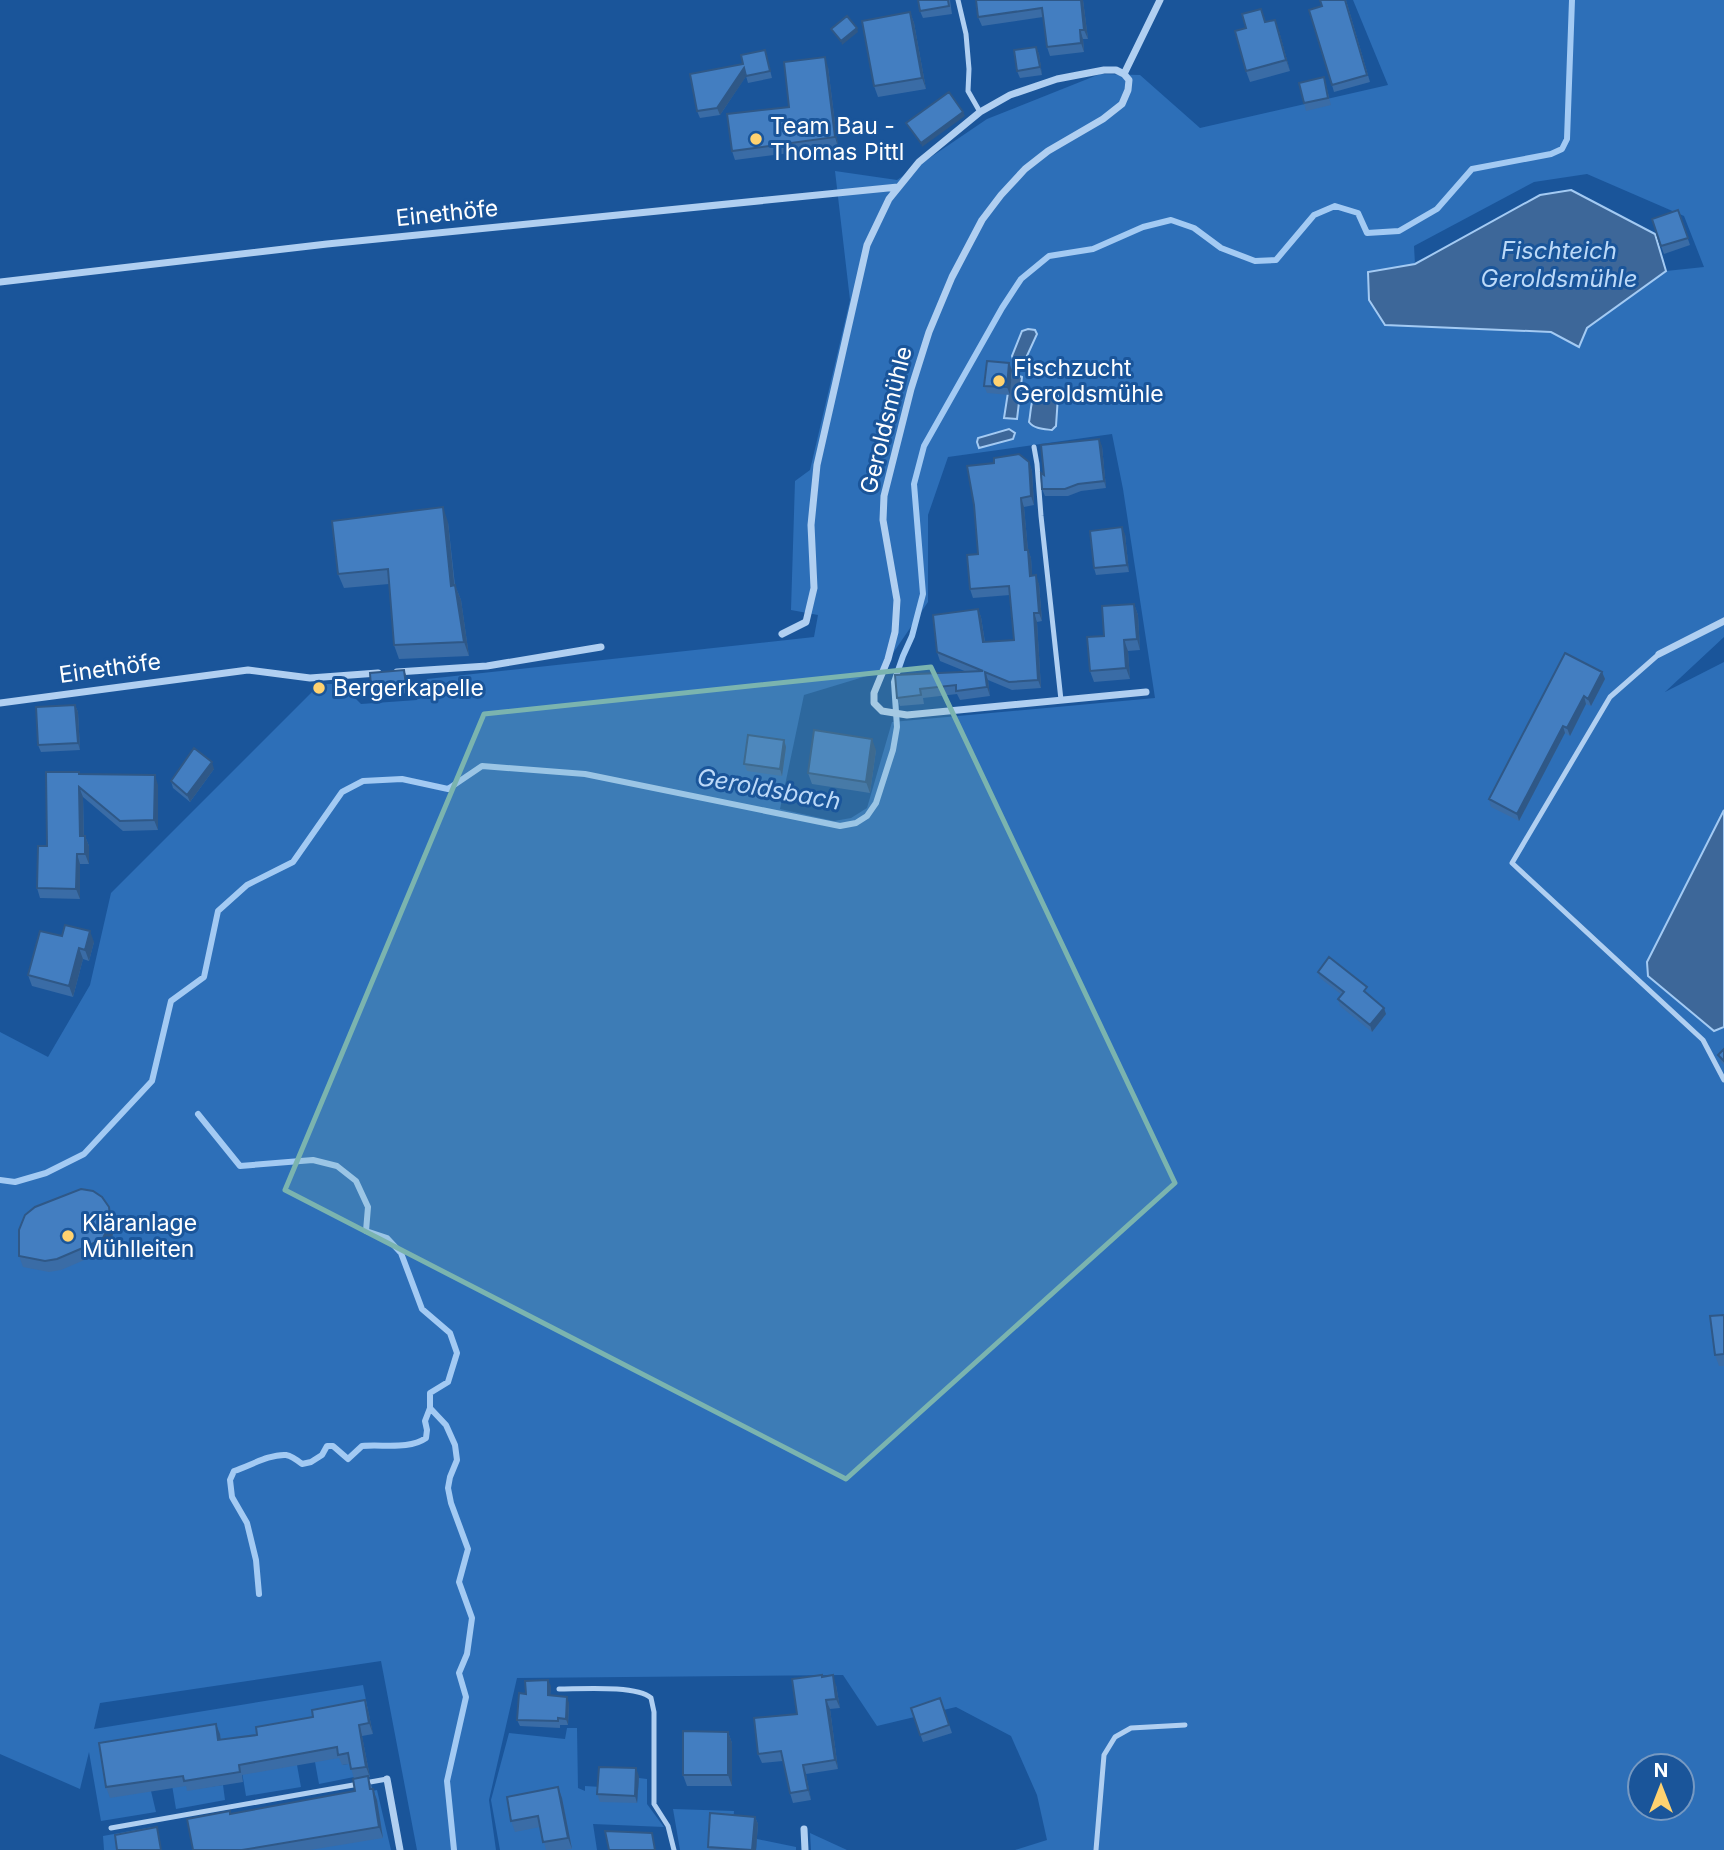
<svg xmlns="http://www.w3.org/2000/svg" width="1724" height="1850" viewBox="0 0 1724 1850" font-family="Inter,sans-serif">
  <rect width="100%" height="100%" fill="#1a559a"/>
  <path fill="#2d6fb8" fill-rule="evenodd" d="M1353,0H1724V637L1665,692L1724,662V1850H1015L1047,1840L1037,1795L1011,1736L956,1707L877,1726L843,1675L517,1678L489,1800L496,1850H417L381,1661L100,1703L94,1729L363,1685L368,1710L341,1757L343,1765L367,1760V1763L354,1777L319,1784L309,1729L297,1765L301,1787L246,1796L238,1748L187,1790L223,1785L225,1800L176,1809L165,1743L151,1791L156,1812L101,1821L89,1752L80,1789L0,1754V1032L48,1057L90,985L111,893L320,684H341L361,704L417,700L427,679L814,637L818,615L791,610L795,481L810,470L850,300L835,171L897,180L987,119L1100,74L1140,75L1200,128L1388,85ZM1587,174L1684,216L1704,267L1666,271L1587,328L1579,346L1551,332L1385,325L1368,272L1415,264L1414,246L1534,182ZM1112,434L1123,489L1155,698L892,722L867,808L851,818L834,821L780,809L804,695L880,672L928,602V515L948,457ZM1640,1766H1682V1808H1640Z
    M567,1728H577L578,1788L585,1791V1786L601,1787L637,1803L639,1778L647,1779V1804L664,1827L593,1824L597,1850H500L491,1800L509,1733L565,1739Z
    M377,1790L391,1850H306L368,1792Z
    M673,1809L734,1811L733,1822L711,1850H680Z
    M152,1827L154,1835L119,1850H104L103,1836Z
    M810,1833L847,1850H811Z
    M757,1839L796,1847V1850H756Z"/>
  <path fill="#3d6799" stroke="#a3caf3" stroke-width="2" d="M1571,190L1655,234L1666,271L1587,328L1579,347L1551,332L1385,325L1369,300L1368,272L1415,264L1540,195Z
    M1028,329L1035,330L1037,334L1026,358L1021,361L1013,359L1012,356L1022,331Z
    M1011,373L1022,377L1017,419L1004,418Z
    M1047,388L1053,390L1058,396L1056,426L1052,430C1044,429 1034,429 1029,422C1032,407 1029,391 1047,388Z
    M1009,429L1015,433L1013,439L979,448L977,442L978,438Z
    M1724,810V1027L1714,1031L1648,976L1647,962Z"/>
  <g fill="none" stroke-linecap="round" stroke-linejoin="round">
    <path stroke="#a3caf3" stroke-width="6" d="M198,1114L240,1166L313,1160L337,1166L356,1181L368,1207L366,1231L387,1238L401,1253L422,1309L450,1333L457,1353L448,1382L430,1393V1408L446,1425L455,1445L457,1460L450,1477L448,1488L451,1503L468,1549L459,1582L472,1618L467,1654L459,1673L466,1697L447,1781L454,1850
      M0,1180L15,1182L46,1173L84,1154L152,1081L171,1001L204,977L218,911L247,885L293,862L342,792L363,781L402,779L448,789L482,766L585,774L840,826L856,823L867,816L876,803L893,750L897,727L894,682L903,656L912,636L923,594L914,484L924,446L1002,308L1021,279L1049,256L1093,249L1143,227L1171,220L1194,228L1221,248L1255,261L1276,260L1314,215L1335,206L1358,213L1367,233L1399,231L1437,209L1472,169L1551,154L1562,149L1567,139L1572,0
      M259,1594L256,1560L247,1523L232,1497L230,1480L234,1471C250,1466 269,1454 286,1455C292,1456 297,1460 302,1464L311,1462L322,1455L327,1446H333L348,1459L362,1446C383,1444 409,1450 426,1438L427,1430L425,1421L430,1408"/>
    <path stroke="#b0cff1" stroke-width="5" d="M958,0L966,34L969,69L968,91L980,112
      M1034,447L1037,464L1041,516L1061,700
      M1659,654L1610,697L1512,863L1703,1040L1724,1080
      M559,1689C581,1689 636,1685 651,1698L654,1712V1804L668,1826L674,1850
      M111,1828L387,1779
      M1096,1850L1104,1755L1115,1737L1131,1728L1185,1725"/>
    <path stroke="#b0cff1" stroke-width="7" d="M1124,74L1129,80L1128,90L1122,104L1103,119L1048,151L1025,169L1001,195L982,220L952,277L929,332L911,389L884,496L883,520L897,600L895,632L888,659L874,693V703L882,711L907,715L1146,692
      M0,282L327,244L898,187
      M782,634L806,622L814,588L811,525L817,465L867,245L889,199L919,162L980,112L1010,95L1057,79L1104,70H1116L1124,74L1160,0
      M1659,654L1724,621
      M397,672L487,666L601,647
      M0,703L248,670L310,678L378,673
      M387,1779L400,1850
      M804,1829L805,1850"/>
  </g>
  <path fill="#3a6ca6" d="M950,0L952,14L923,18L920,11Z
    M1083,0L1088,39H1083L1084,52L1050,56L1047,47L1043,17L982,26L978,17Z
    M1346,0L1370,82L1334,92L1332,85L1322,6Z
    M910,12L914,23L926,89L878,97L874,86Z
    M1266,22L1279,31L1290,71L1250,82L1246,71V28Z
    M1036,47L1039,54L1042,75L1020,78L1017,71Z
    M765,50L772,78L748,83L746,76L720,115L700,118L697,111L743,64Z
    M828,67L838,147L735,160L732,151L789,107Z
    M1326,85L1331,105L1306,111L1304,103Z
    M1678,210L1690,245L1664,254L1661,246Z
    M1009,363L1012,370L1010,395L987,393L984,386Z
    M1102,446L1106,488L1081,491L1068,496H1045L1042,489L1044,475Z
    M1029,462L1032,471L1034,505L1024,507L1028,550L1031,558L1032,576L1039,584L1042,621L1037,622L1041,688L1012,690L988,680L990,696L960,700L957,694L923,698L924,704L900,706L897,698L967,672L940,661L937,652L978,609L981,617L985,642L1014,640L1010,595L973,598L970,589L978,554Z
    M448,522L455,585L461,600L469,656L399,659L394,645L389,584L344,588L338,574Z
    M1125,534L1129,572L1096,575L1094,568Z
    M1134,604L1138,615L1140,650L1128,651L1130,679L1094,682L1090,671L1104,636Z
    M1602,672L1605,679L1591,706L1586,704L1570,736L1565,733L1519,821L1491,807L1489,799Z
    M407,678L409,693L374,696L371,688Z
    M75,705L78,712L80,750L41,752L38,745Z
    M784,740L786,747L782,776L747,771L744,764Z
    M876,750L870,793L812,784L808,773Z
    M214,769L190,802L173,788L171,781Z
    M80,774L158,785V830L123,831L83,797L84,836H85L89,846V864H80V899L40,898L37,888L47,846Z
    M62,936L94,942L89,961L83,959L73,997L32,986L28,975Z
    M1318,972L1369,994L1368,995L1386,1014L1372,1032L1340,1006L1338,999L1342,995L1320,978Z
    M1724,1049V1065L1721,1062L1718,1055Z
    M113,1218L114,1228L112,1239L107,1249L96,1255L61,1270L49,1272L23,1267L19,1256Z
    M1724,1315V1366H1719L1715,1355Z
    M823,1677L836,1685L840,1708L830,1709L838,1769L806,1774L811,1800L793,1803L790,1793L783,1761L762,1763L758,1754L797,1714Z
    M551,1686L550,1695L569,1703L568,1725H560V1728L520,1726L517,1720L526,1694Z
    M940,1698L952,1733L923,1742L911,1708Z
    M365,1700L368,1710L373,1734L362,1736L370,1777H368L377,1800L383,1838L310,1850H193L231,1814L355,1791L354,1779L350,1764L342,1765L339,1758L242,1775L243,1782L187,1791L186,1786L110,1798L106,1787L220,1734L221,1740L257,1735Z
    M728,1732L732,1743V1786H687L683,1775Z
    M639,1776L637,1803L600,1802L597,1794Z
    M558,1787L562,1798L572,1849L565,1850H546L540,1827L515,1832L511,1821Z
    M755,1817L758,1824L756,1850H709L708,1847Z"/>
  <path fill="#2f5887" d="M1081,0H1083L1088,39L1084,30Z
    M910,12L914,23L926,89L922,78Z
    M1275,20L1279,31L1290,71L1286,60Z
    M857,28L858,32L842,45L841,41Z
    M1080,30L1083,39L1084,52L1081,43Z
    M1036,47L1039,54L1042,75L1040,67Z
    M825,57L828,67L838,147L835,137Z
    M744,68L747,75L720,115L717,108Z
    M963,112L965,116L922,147L921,143Z
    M1009,363L1012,370L1010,395L1007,387Z
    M1099,439L1102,446L1106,488L1104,481Z
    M1029,462L1032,471L1034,505L1031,496Z
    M1021,498L1024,507L1028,550L1031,558L1033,585L1030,576L1025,550Z
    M443,507L448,522L456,601L451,586Z
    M1122,527L1125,534L1129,572L1127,565Z
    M1036,575L1039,584L1042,621L1039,613Z
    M455,585L461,600L469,656L464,642Z
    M1134,604L1138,615L1140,650L1137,639Z
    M978,609L981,617L986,650L983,642Z
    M1034,613L1037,622L1041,688L1038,680Z
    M1124,640L1128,651L1130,679L1126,668Z
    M404,670L407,678L409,693L406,685Z
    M985,672L988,680L990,696L987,687Z
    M1602,672L1605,679L1591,706L1588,699Z
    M1584,696L1586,704L1570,736L1567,728Z
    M75,705L78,712L80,750L78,743Z
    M1563,726L1565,733L1519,821L1517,814Z
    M872,739L876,750L870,793L866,782Z
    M784,740L786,747L782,776L780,769Z
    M212,762L214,769L190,802L187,795Z
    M155,775L158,785V830L154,820Z
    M79,787L83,797L84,846L80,836Z
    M85,836L89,846V864L85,854Z
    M77,854L80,864V899L76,889Z
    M90,931L94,942L89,961L85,950Z
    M79,948L83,959L73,997L69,986Z
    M1384,1008L1386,1014L1372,1032L1370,1025Z
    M109,1207L113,1218L114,1228L112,1239L107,1249L103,1238Z
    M833,1675L836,1685L840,1708L836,1699Z
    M548,1680L551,1686L550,1701L548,1695Z
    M567,1697L569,1703L568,1725L566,1719Z
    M365,1700L368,1710L373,1734L369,1723Z
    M826,1700L830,1709L838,1769L835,1760Z
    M216,1724L220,1734L222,1751L218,1740Z
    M359,1725L362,1736L370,1777L366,1767Z
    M728,1732L732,1743V1786L728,1775Z
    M803,1765L806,1774L811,1800L808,1790Z
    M636,1768L639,1776L637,1803L635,1796Z
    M558,1787L562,1798L572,1849L568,1838Z
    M373,1789L377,1800L383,1838L379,1827Z
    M755,1817L758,1824L756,1850H752Z"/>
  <path fill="#437ec1" stroke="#2f5887" stroke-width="2" d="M918,0H948L949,6L920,11Z
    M976,0H1081L1084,30H1080L1081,43L1047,47L1042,8L978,17Z
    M1320,0H1345L1367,75L1332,85L1309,10L1322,6Z
    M1261,9L1265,22L1275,20L1286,60L1246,71L1235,31L1246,28L1242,14Z
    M910,12L922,78L874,86L862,21Z
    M847,16L857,28L841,41L831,29Z
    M1036,47L1040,67L1017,71L1014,50Z
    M765,50L770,71L746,76L744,68L717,108L697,111L690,74L743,64L741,55Z
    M825,57L835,137L732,151L727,114L789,107L784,62Z
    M1324,77L1328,98L1304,103L1299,83Z
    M949,92L963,112L921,143L906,123Z
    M1678,210L1688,238L1661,246L1652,219Z
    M987,361L1009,363L1007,387L984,386Z
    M1099,439L1104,481L1078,484L1065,489H1042L1041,473L1044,475L1041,445Z
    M1019,454L1029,462L1031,496L1021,498L1025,550H1028L1030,576L1036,575L1039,613H1034L1038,680L1009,682L985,672L987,687L956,691V685L920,689L921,695L897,698L895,675L983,671L937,652L933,615L978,609L983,642L1014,640L1009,586L970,589L967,555L978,554L974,505L967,466L994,463V458Z
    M443,507L451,586L455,585L464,642L394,645L388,569L338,574L332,521Z
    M1122,527L1127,565L1094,568L1090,531Z
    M1134,604L1137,639L1124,640L1126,668L1090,671L1087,637L1104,636L1102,606Z
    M1565,653L1602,672L1588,699L1584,696L1567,728L1563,726L1517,814L1489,799Z
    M404,670L406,685L371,688L370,673Z
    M75,705L78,743L38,745L36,707Z
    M814,730L872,739L866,782L808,773Z
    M748,735L784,740L780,769L744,764Z
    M194,748L212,762L187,795L171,781Z
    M46,772H79V774L155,775L154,820L120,821L79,787L80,836H85V854H77L76,889L37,888L38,846H47Z
    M65,925L90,931L85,950L79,948L69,986L28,975L40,931L62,936Z
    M1329,957L1367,987L1364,991L1384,1008L1370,1025L1338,999L1344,992L1318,972Z
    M1724,1049V1061L1718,1055Z
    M81,1189L93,1191L102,1197L109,1207L110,1217L108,1228L103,1238L92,1244L57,1259L45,1261L19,1256V1230L25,1215L35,1207Z
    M1724,1315V1354L1715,1355L1710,1316Z
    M822,1675V1677L833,1675L836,1699L826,1700L835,1760L803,1765L808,1790L790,1793L781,1751L758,1754L754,1718L797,1714L792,1679Z
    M548,1680V1695L567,1697L566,1719L558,1718V1721L517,1720L519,1693L526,1694L525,1681Z
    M940,1698L949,1725L920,1735L911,1708Z
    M365,1700L369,1723L359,1725L366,1767L351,1769L348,1753L338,1755L337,1747L239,1765L240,1772L184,1781L183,1776L106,1787L99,1743L216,1724L218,1740L257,1735L256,1727L313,1717L312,1710Z
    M683,1731L728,1732V1775H683Z
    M599,1767L636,1768L635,1796L597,1794Z
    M368,1776L370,1789H373L379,1827L242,1850H193L187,1819L230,1811V1814L355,1791L353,1779Z
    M558,1787L568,1838L543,1842L538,1816L511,1821L507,1797Z
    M710,1813L755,1817L752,1850L708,1847Z
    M157,1827L161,1850H117L115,1835Z
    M605,1831L652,1833L655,1850H609Z"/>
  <path fill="#7bb4af" fill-opacity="0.2" stroke="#7bb4af" stroke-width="5" stroke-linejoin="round" d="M931,667L1175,1183L846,1479L285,1190L484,714Z"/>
  <g fill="#ffd270" stroke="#1a559a" stroke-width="2.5">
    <circle cx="756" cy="139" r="7"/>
    <circle cx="999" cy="381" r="7"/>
    <circle cx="319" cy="688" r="7"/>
    <circle cx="68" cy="1236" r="7"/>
  </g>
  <g text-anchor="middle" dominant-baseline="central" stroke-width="6" stroke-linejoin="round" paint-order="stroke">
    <g font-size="23" fill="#fff" stroke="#1a559a" text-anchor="start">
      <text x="770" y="126">Team Bau -<tspan x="770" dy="26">Thomas Pittl</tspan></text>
      <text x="1013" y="368">Fischzucht<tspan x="1013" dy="26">Geroldsmühle</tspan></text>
      <text x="333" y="688">Bergerkapelle</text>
      <text x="82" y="1223">Kläranlage<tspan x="82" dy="26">Mühlleiten</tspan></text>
    </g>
    <g font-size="23" fill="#fff" stroke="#1a559a">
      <text transform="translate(447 213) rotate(-6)">Einethöfe</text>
      <text transform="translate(886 420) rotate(-76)">Geroldsmühle</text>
      <text transform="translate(110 668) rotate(-8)">Einethöfe</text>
    </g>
    <g font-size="24" font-style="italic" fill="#bcd9f8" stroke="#1a559a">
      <text x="1559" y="250">Fischteich<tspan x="1559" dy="28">Geroldsmühle</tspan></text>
      <text transform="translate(769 789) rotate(10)">Geroldsbach</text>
    </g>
  </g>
  <g transform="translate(1661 1787)"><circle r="33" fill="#1a559a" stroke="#7699c2" stroke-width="2"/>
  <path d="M0-5L12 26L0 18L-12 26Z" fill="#ffd270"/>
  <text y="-10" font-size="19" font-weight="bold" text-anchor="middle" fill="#ffffff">N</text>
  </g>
</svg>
